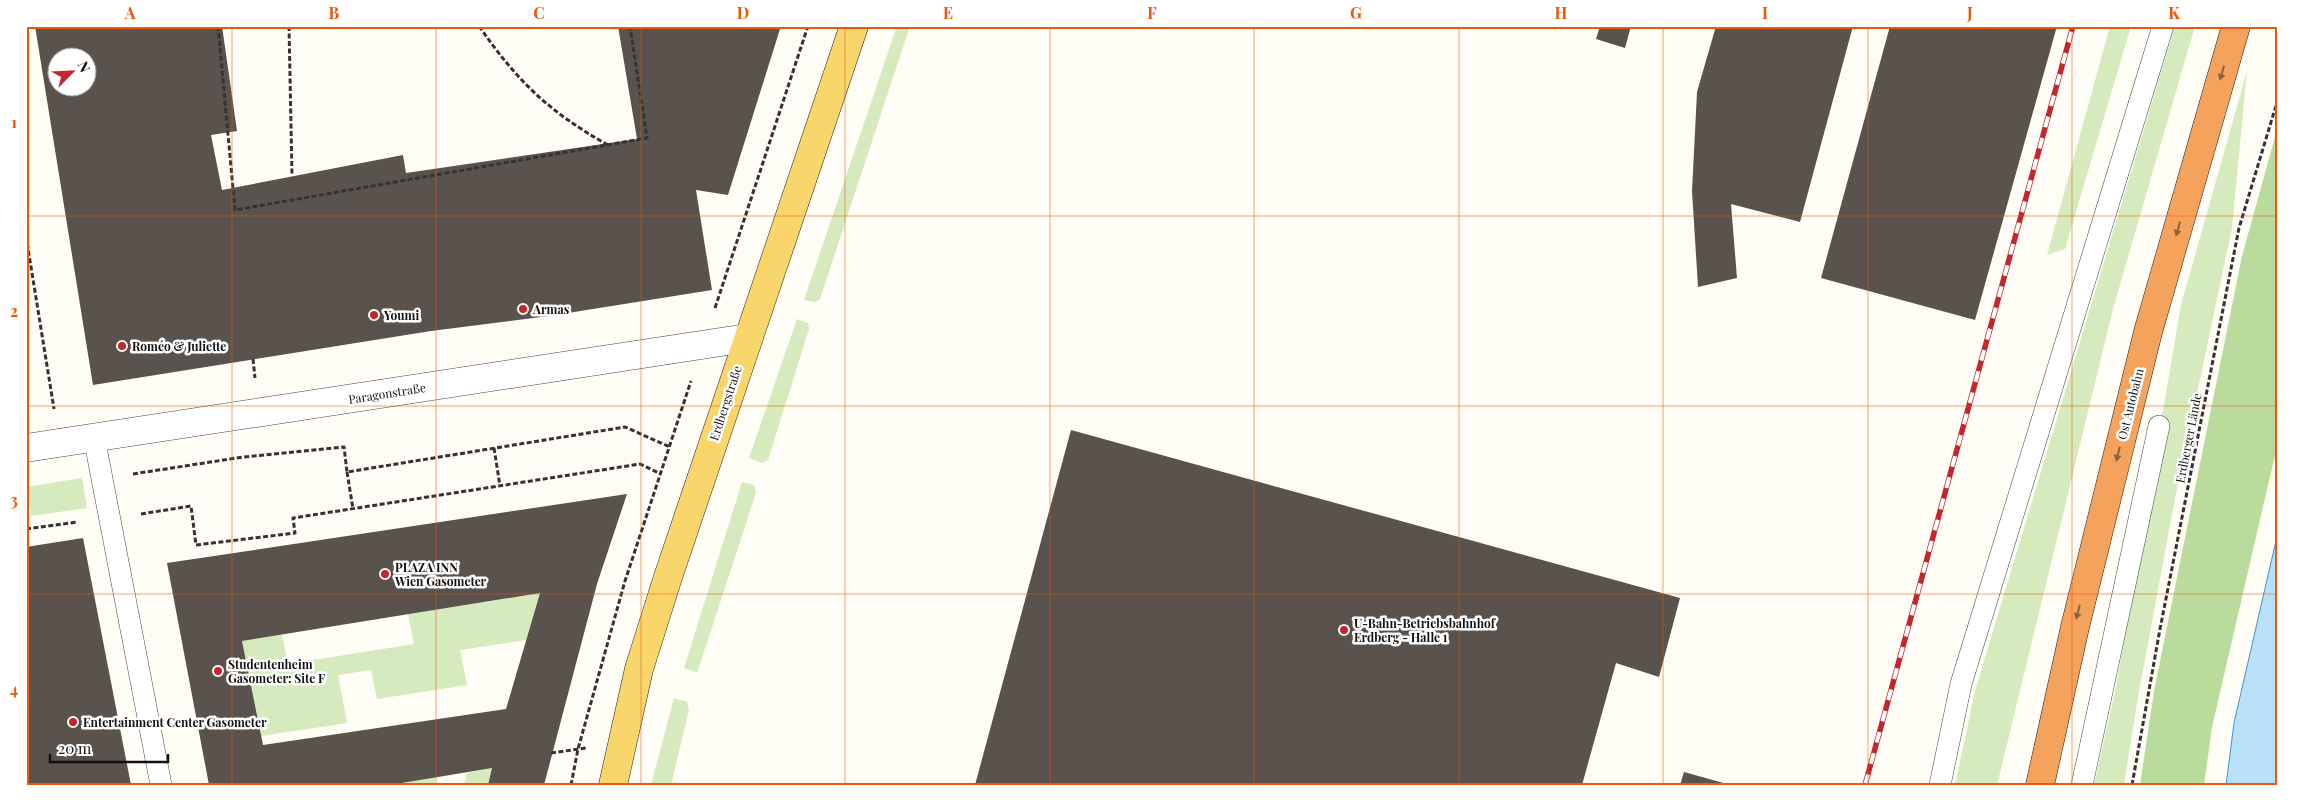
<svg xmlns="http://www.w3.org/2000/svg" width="2304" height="811" viewBox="0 0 2304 811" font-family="'Playfair Display',serif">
  <rect width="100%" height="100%" fill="#fffdf5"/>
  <path fill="#d5ebbd" d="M897,26H910L820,299L815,302L804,300Z
    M2110,26H2131L2065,249L2047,255Z
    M2175,26H2195L2113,309L1997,785H1955L1975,691Z
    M2247,71L2232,228L2176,493L2138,697L2124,785H2094L2116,687L2181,305Z
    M797,319L808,323L809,329L768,460L762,463L749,458Z
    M82,478L87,508L31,516L26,487Z
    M742,482L754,485L756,493L697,673L684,668Z
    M540,593L526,640L460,650L467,685L377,699L371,670L338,675L347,723L261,736L242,641L282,634L288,664L414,644L408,614Z
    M674,698L687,702L689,710L671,785H651Z
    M492,768L488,785H464L467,773Z
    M435,777V785H390Z"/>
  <path fill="#b9dc9c" d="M2278,126V442L2212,727L2204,785H2140L2154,691L2242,256Z"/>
  <path fill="#b9e0f7" stroke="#3f96cf" d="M2278,532V785H2226L2234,723Z"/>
  <path fill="#5a524d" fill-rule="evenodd" d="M35,26H222L237,131L211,135L222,190L403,155L406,173L637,139L618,26L789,27L780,29L728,195L696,190L712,290L549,316L431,331L93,385ZM58,58H88V88H58Z
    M1600,26H1631L1625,48L1596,39Z
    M1716,26H1853L1800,222L1731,204L1737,278L1698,287L1692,191L1697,92Z
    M1890,26H2057L1975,320L1821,278Z
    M1071,430L1680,598L1659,677L1616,663L1582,785H975Z
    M627,494L597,584L544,785H488L492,768L390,785H209L167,563ZM540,593L506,709L263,745L242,641Z
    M83,538L131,785H26V547Z
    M1684,772L1727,784V785H1680Z"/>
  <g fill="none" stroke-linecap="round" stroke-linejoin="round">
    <defs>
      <path id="lane" d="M94,437L161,785
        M1940,785L1961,684L2163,26
        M2082,785L2159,426"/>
      <path id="street" d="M26,448L747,338"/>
      <path id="primary" d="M613,785L639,669L668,577L854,26"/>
      <path id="highway" d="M2040,785L2075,627L2148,332L2236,26"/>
    </defs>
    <use href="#lane" stroke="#444" stroke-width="22"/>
    <use href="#street" stroke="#444" stroke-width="29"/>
    <use href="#primary" stroke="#222" stroke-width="29"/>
    <use href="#highway" stroke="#222" stroke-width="29"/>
    <path stroke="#333" stroke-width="3" stroke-dasharray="5 2.5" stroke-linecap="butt" d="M218,26L235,210L647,138L630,26
      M289,26L292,175
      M479,26C517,81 549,112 608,145
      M26,236L54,409
      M715,308L808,26
      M253,359L255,378
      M494,448L500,486
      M347,472L353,509
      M133,474L243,457L344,447L347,472L625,427L670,447
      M141,514L191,506L196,545L295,533L293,518L640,464L661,474
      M26,529L78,522
      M551,753L586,748
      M571,785L578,749L625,581L691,381
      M2132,785L2160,629L2239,228L2278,99"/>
    <use href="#lane" stroke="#fff" stroke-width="21"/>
    <use href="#street" stroke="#fff" stroke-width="28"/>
    <use href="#primary" stroke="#f9d66b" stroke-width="28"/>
    <use href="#highway" stroke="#f5a25d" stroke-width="28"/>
    <defs>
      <path id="rail" d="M1865,785L2073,26"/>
    </defs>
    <use href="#rail" stroke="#c4262e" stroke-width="5.5"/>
    <use href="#rail" stroke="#fff" stroke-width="4" stroke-dasharray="11" stroke-linecap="butt"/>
  </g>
  <defs><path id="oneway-solid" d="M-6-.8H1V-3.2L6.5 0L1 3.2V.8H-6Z" transform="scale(1.25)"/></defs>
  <g fill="#8e613b">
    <use href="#oneway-solid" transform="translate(2222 73) rotate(106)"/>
    <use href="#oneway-solid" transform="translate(2178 229) rotate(106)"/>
    <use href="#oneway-solid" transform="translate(2118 454) rotate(104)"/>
    <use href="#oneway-solid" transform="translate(2078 612) rotate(104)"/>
  </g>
  <path fill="none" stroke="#e8590c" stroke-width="1" stroke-opacity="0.55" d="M232,26V785M436,26V785M641,26V785M845,26V785M1050,26V785M1254,26V785M1459,26V785M1663,26V785M1868,26V785M2072,26V785M26,216H2278M26,406H2278M26,594H2278"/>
  <g fill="#c4262e" stroke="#fff" stroke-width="2">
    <circle cx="523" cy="309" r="5"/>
    <circle cx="374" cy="315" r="5"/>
    <circle cx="122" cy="346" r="5"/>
    <circle cx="385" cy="574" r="5"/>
    <circle cx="1344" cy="630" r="5"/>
    <circle cx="218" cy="671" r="5"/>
    <circle cx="73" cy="722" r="5"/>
  </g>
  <g text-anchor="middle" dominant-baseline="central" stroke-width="5" stroke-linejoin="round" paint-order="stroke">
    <g font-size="12" font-weight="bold" fill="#111" stroke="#fff" text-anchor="start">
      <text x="533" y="309">Armas</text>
      <text x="384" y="315">Youmi</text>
      <text x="132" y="346">Roméo &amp; Juliette</text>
      <text x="395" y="567">PLAZA INN<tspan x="395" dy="14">Wien Gasometer</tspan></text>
      <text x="1354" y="623">U-Bahn-Betriebsbahnhof<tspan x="1354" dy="14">Erdberg - Halle 1</tspan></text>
      <text x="228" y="664">Studentenheim<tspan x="228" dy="14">Gasometer: Site F</tspan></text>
      <text x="83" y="722">Entertainment Center Gasometer</text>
    </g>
    <g font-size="12" fill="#111" stroke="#fff">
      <text transform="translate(387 393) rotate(-9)">Paragonstraße</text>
      <text transform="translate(725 403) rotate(-72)">Erdbergstraße</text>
      <text transform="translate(2130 404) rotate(-76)">Ost Autobahn</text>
      <text transform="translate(2188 438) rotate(-79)">Erdberger Lände</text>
    </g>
  </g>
  <rect width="2304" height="811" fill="none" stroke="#ffffff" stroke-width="55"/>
  <g transform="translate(72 72) rotate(66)"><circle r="24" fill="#ffffff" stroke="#a0a0a0"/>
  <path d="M0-4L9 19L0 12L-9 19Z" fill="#c4262e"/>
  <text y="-8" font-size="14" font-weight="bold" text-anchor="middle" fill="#111111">N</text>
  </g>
  <path d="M50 754v8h118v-8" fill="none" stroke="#111111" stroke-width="2.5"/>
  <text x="58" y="754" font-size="15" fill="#111111" stroke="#ffffff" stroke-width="4" paint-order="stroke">20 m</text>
  <rect x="28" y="28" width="2248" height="756" fill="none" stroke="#e8590c" stroke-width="2"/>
  <g font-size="16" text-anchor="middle" font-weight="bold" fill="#e8590c">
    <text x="130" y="19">A</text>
    <text x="334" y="19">B</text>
    <text x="539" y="19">C</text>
    <text x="743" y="19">D</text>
    <text x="948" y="19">E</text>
    <text x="1152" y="19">F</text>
    <text x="1356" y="19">G</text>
    <text x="1561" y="19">H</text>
    <text x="1765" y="19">I</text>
    <text x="1970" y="19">J</text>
    <text x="2174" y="19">K</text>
    <text x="14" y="128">1</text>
    <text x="14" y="317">2</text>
    <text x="14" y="506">3</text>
    <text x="14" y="695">4</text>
  </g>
</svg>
